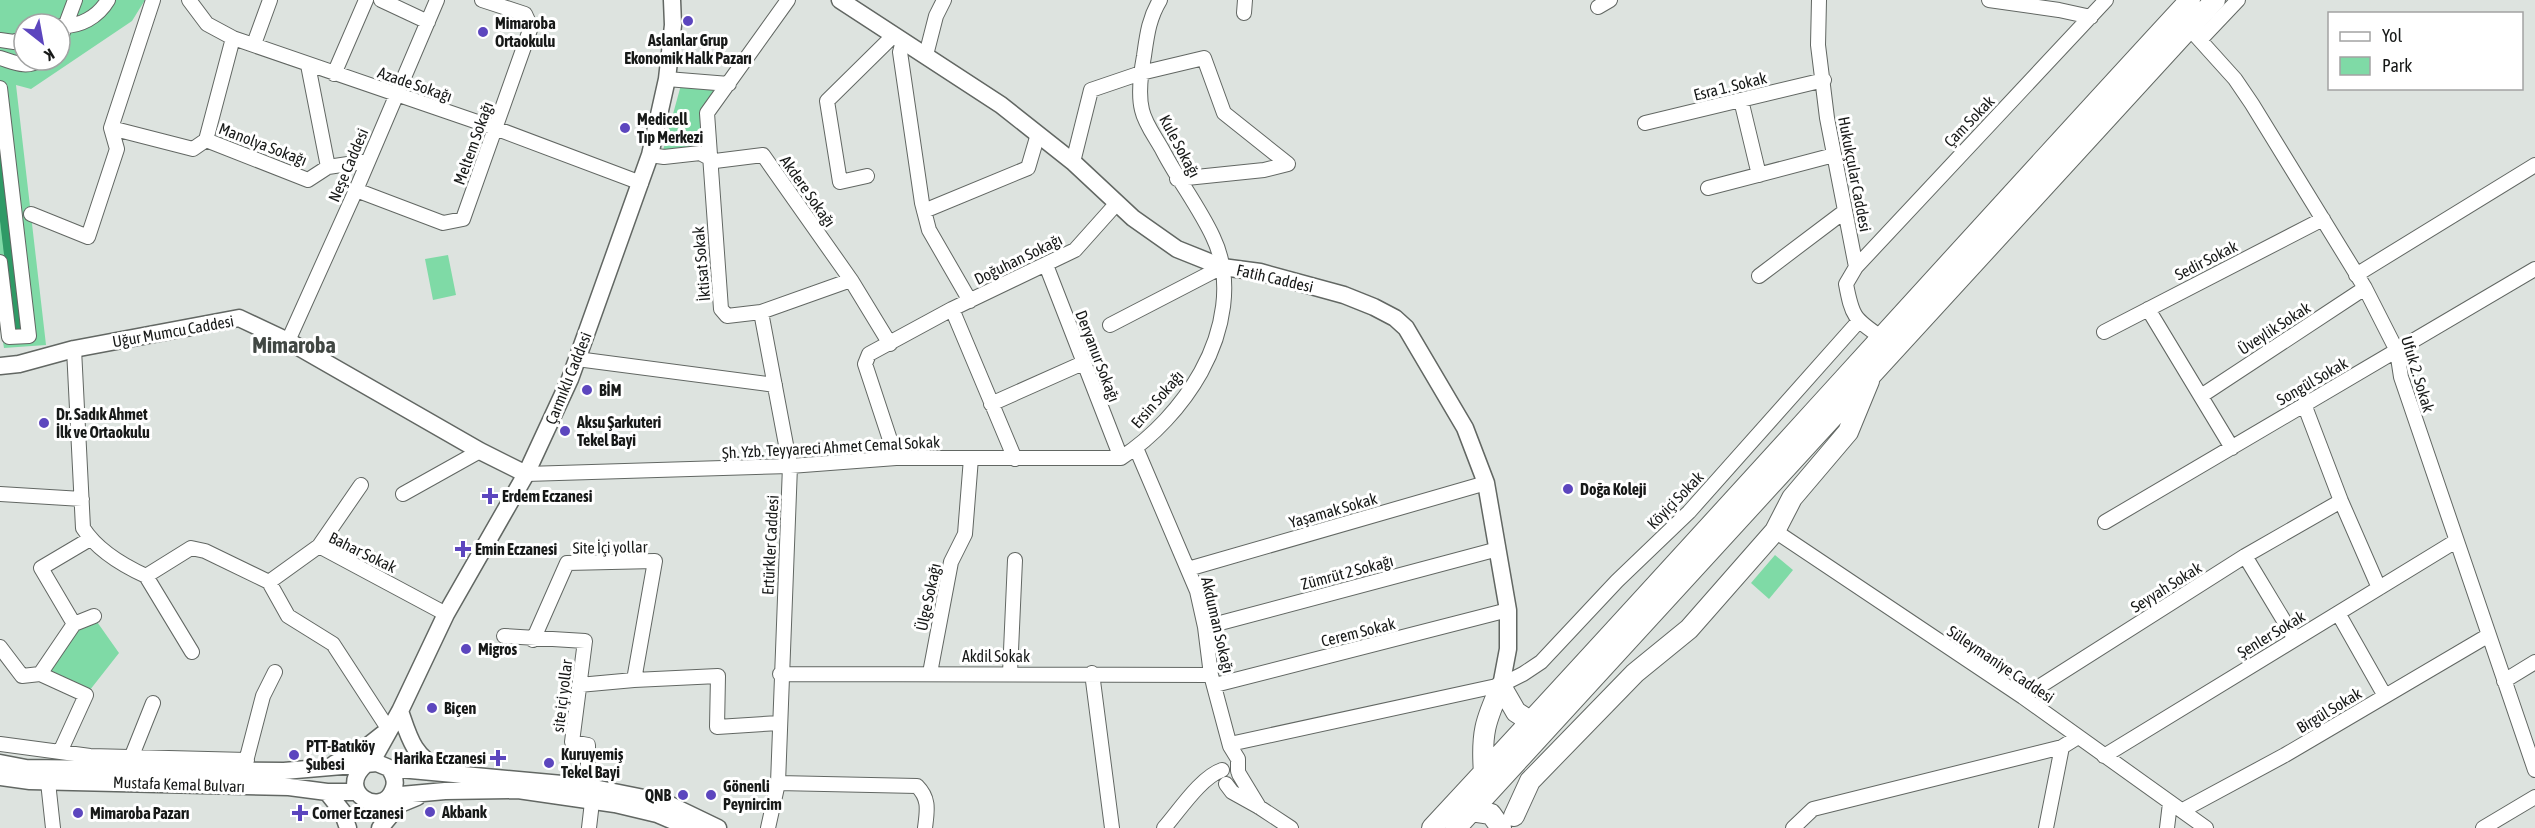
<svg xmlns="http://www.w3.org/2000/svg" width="2535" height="828" viewBox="0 0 2535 828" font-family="'Asap Condensed',sans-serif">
  <rect width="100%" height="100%" fill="#dde3df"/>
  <path fill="#7fdaa6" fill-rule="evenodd" d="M0,0H145L132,21L31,89L16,85L46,345L4,348L0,323ZM24,24H60V60H24Z
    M681,85L719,90L703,111L702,147L662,154Z
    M448,255L456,295L433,300L425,259Z
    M1775,555L1793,570L1769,599L1751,583Z
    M95,619L119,653L86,695L40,674L70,632Z"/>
  <path fill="#2f9a66" d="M0,145L22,329L13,330L0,221Z"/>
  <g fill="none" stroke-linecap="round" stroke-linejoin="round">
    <defs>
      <path id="minor" d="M189,0L207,24L233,38L495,128L641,183
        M381,0L428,22
        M788,0L707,113L721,309L727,316L761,312L851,280
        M1819,0L1818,45L1827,118L1856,267L1846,284C1852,316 1854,319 1881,337
        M1989,0L2059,10L2091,17
        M1598,7L1610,0
        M1244,13L1245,0
        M60,26C80,27 98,17 108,0
        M2189,28L2235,79L2252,104L2365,288L2397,351L2401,377L2535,770
        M2201,39L2238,0
        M0,40L14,42L24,38
        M60,40L75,0
        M903,41L900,52L922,203L929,230L970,301
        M254,44L270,0
        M926,55L936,16L944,0
        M0,58C14,62 26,69 40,60
        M308,65L328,167
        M334,74L366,0
        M667,79L729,84
        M0,88L29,336L9,337L0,262
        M1741,100L1759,175
        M1645,123L1824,80
        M111,128L193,149L206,140L308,180L328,167L368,161
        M206,140L233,38
        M650,155L664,157L700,153L715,161L763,155L851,280L890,344
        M1073,162L1091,90L1141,73L1204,58L1224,113L1288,164L1264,170L1177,179
        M867,176L840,182L827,101L894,35
        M1708,188L1834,155
        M356,190L443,223L463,219L531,27L525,14L482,0
        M924,211L1028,168L1038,134
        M31,214L88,237L117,149L111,128L153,0
        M1046,265L1121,458
        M1856,267L2106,0
        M2356,275L2535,165
        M1759,276L1845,211
        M952,309L1015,459
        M2148,309L2232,448
        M761,312L790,466L778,783L768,828
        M1110,325L1222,267
        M2104,332L2323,219
        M288,341L356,190L437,0
        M74,349L83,528C97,550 122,565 146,576
        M577,359L775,385
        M2201,396L2365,288
        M991,404L1083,363
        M2304,404L2341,501L2379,588
        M1136,448L1197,591L1205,627L1211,675L1230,746L1238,759V771
        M896,458L865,364L869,354L952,309L1075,250L1117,203
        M526,474L790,466L896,458H1121C1153,437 1182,406 1201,372C1223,332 1234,281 1213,237C1199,207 1178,180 1163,151C1156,138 1145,124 1142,110C1138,94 1141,72 1144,56C1147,35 1149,18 1160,0
        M0,494L82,499
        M403,494L480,451
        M2105,522L2535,269
        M1775,531L2023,697L2206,828
        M319,546L361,485
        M2245,556L2341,501
        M1188,569L1486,483
        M146,576L191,548L205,551L269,582
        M146,576L192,652
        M269,582L319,546L446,614
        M269,582L288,616L333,644L389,730
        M2338,613L2385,696
        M74,624L41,568L90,539
        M74,624L94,616
        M1205,627L1498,549
        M504,636L585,641L572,742L588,745V764L584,786
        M533,640L567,563L655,561L634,680L718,676L717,727L779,723
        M0,647L22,676L40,674L74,624
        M930,673L951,562L965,534L971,458
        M1010,673L1015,560
        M1092,673L1112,828
        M40,674L86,695L60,752
        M780,674L1211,675
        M2504,681L2535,662
        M579,685L634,680
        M1215,685L1508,610
        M2023,697L2245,556L2295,639
        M0,744L90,756L247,760
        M1230,744L1501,685L1523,674L1541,662L1617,581L1689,512L1858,322
        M2104,756L2456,541
        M131,758L153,703
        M244,769L263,696L275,672
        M1239,774L1259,807
        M48,782L53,828
        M778,783L917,786C930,799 927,811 925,828
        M1226,784L1232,792L1259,807L1291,828
        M2183,810L2285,755L2489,635
        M589,828L592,802
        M1164,828C1179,811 1201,777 1222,770
        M1793,828L1813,809L2062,747L2078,737
        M2046,828L2062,747
        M2167,828L2170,803
        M2483,828L2535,797"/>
      <path id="major" d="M840,0L1001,105L1073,162L1133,218L1177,249L1222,267L1260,272L1344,295L1374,307L1395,318L1406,328L1465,428L1486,483L1508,610V649L1501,686
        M0,366L19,364L74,349L239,318L288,341L480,451L526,474
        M400,711C409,737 413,756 440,769
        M0,763L26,768L284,771L377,763L389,768L584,786L664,802L718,828
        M371,763L400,711L446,614L526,474L570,379L650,155L667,79L673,25L672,0
        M334,764L364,749L383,734
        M365,765C335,792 382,819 393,790C397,782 394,775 389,768
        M0,777L30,781L289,787L327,792H357
        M327,792L342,811L348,828
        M390,796L445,791L518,790L615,804L657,814L690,828
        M380,828L400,804L417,797"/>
      <path id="highway" d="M1501,686L1516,712L1530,721
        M1484,773C1481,734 1485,721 1501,686
        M1471,811L1491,814L1501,828
        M1514,816L1530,781L1635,673L1689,629L1775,531L1792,498L1848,432L1869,381
        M1432,828C1687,554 1936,275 2190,0
        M1456,828L2215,0"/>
    </defs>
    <use href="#minor" stroke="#626763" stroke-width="16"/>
    <use href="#major" stroke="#626763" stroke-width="19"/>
    <use href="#highway" stroke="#626763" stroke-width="22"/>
    <use href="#minor" stroke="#fff" stroke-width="14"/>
    <use href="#major" stroke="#fff" stroke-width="16"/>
    <use href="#highway" stroke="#fff" stroke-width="20"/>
  </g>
  <g fill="#5c46be" stroke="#fff" stroke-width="2">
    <circle cx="688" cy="21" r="6"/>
    <circle cx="483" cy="32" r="6"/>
    <circle cx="625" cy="128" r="6"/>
    <circle cx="587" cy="390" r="6"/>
    <circle cx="44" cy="423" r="6"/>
    <circle cx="565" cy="431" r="6"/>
    <circle cx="1568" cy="489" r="6"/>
    <path d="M487 487h6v6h6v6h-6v6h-6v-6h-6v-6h6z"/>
    <path d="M460 540h6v6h6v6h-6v6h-6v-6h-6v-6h6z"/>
    <circle cx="466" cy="649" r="6"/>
    <circle cx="432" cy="708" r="6"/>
    <circle cx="294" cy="755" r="6"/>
    <path d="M495 749h6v6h6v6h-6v6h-6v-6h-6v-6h6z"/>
    <circle cx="549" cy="763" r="6"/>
    <circle cx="683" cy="795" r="6"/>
    <circle cx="711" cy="795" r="6"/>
    <circle cx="430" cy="812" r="6"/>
    <circle cx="78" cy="813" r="6"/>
    <path d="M297 804h6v6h6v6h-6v6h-6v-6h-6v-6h6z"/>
  </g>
  <g text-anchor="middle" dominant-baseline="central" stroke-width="6" stroke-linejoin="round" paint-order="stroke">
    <g font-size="16" font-weight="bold" fill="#171918" stroke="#fff" text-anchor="start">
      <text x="495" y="23">Mimaroba<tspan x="495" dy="18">Ortaokulu</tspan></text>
      <text x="688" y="40" text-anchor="middle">Aslanlar Grup<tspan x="688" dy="18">Ekonomik Halk Pazarı</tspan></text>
      <text x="637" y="119">Medicell<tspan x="637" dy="18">Tıp Merkezi</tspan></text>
      <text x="599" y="390">BİM</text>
      <text x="56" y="414">Dr. Sadık Ahmet<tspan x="56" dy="18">İlk ve Ortaokulu</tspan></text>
      <text x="577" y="422">Aksu Şarkuteri<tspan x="577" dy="18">Tekel Bayi</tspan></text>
      <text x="1580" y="489">Doğa Koleji</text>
      <text x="502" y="496">Erdem Eczanesi</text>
      <text x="475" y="549">Emin Eczanesi</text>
      <text x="478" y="649">Migros</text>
      <text x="444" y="708">Biçen</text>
      <text x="306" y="746">PTT-Batıköy<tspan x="306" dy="18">Şubesi</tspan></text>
      <text x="561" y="754">Kuruyemiş<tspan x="561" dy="18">Tekel Bayi</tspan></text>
      <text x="486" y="758" text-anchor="end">Harika Eczanesi</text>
      <text x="723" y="786">Gönenli<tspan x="723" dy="18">Peynircim</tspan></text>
      <text x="671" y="795" text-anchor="end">QNB</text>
      <text x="442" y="812">Akbank</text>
      <text x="90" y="813">Mimaroba Pazarı</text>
      <text x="312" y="813">Corner Eczanesi</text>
    </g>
    <g font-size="16" fill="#171918" stroke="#fff">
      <text transform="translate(415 84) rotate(19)">Azade Sokağı</text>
      <text transform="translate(1730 86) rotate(-14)">Esra 1. Sokak</text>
      <text transform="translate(1969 121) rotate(-46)">Çam Sokak</text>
      <text transform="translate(473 143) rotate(-70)">Meltem Sokağı</text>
      <text transform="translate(263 144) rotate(21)">Manolya Sokağı</text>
      <text transform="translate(1180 146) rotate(62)">Kule Sokağı</text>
      <text transform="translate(348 165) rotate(-67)">Neşe Caddesi</text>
      <text transform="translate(1855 174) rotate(79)">Hukukçular Caddesi</text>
      <text transform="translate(808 191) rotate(55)">Akdere Sokağı</text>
      <text transform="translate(1018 259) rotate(-26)">Doğuhan Sokağı</text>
      <text transform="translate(2206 260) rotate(-27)">Sedir Sokak</text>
      <text transform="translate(701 264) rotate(-95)">İktisat Sokak</text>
      <text transform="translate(1275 278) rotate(13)">Fatih Caddesi</text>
      <text transform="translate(2274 328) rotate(-33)">Üveylik Sokak</text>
      <text transform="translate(173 331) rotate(-10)">Uğur Mumcu Caddesi</text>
      <text transform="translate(1098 356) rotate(69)">Deryanur Sokağı</text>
      <text transform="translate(2418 374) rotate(73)">Ufuk 2. Sokak</text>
      <text transform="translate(568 378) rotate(-68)">Çarmıklı Caddesi</text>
      <text transform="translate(2312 381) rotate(-30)">Songül Sokak</text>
      <text transform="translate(1157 399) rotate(-49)">Ersin Sokağı</text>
      <text transform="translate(831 447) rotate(-3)">Şh. Yzb. Teyyareci Ahmet Cemal Sokak</text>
      <text transform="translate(1675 500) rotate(-46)">Köyiçi Sokak</text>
      <text transform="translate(1333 510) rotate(-16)">Yaşamak Sokak</text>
      <text transform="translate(770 545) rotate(-87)">Ertürkler Caddesi</text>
      <text transform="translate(610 547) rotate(-1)">Site İçi yollar</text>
      <text transform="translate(363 552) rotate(26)">Bahar Sokak</text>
      <text transform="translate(1347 572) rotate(-15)">Zümrüt 2 Sokağı</text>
      <text transform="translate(2166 587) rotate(-32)">Seyyah Sokak</text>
      <text transform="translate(928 597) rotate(-78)">Ülge Sokağı</text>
      <text transform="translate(1218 625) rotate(77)">Akduman Sokağı</text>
      <text transform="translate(1358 632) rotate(-14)">Cerem Sokak</text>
      <text transform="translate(2271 634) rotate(-31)">Şenler Sokak</text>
      <text x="996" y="656">Akdil Sokak</text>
      <text transform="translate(2001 664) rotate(34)">Süleymaniye Caddesi</text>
      <text transform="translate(562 696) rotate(-83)">site içi yollar</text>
      <text transform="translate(2329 710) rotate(-31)">Birgül Sokak</text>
      <text transform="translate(179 784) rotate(2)">Mustafa Kemal Bulvarı</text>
    </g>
    <g font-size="22" font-weight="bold" fill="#414743" stroke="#fff">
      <text x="294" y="345">Mimaroba</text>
    </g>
  </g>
  <rect x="2328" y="12" width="195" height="78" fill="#ffffff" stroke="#a2a3a3" stroke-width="1.5"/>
  <rect x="2340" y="32" width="30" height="9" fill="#ffffff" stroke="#a2a3a3" stroke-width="1.5"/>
  <text x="2382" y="42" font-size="18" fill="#171918">Yol</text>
  <rect x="2340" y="57" width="30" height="18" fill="#7fdaa6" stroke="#a2a3a3" stroke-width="1.5"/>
  <text x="2382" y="72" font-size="18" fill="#171918">Park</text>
  <g transform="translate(42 42) rotate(149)"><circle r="28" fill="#ffffff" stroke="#a2a3a3" stroke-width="1.5"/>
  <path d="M0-4.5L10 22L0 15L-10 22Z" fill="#5c46be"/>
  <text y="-9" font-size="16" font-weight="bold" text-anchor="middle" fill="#171918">K</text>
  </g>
</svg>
